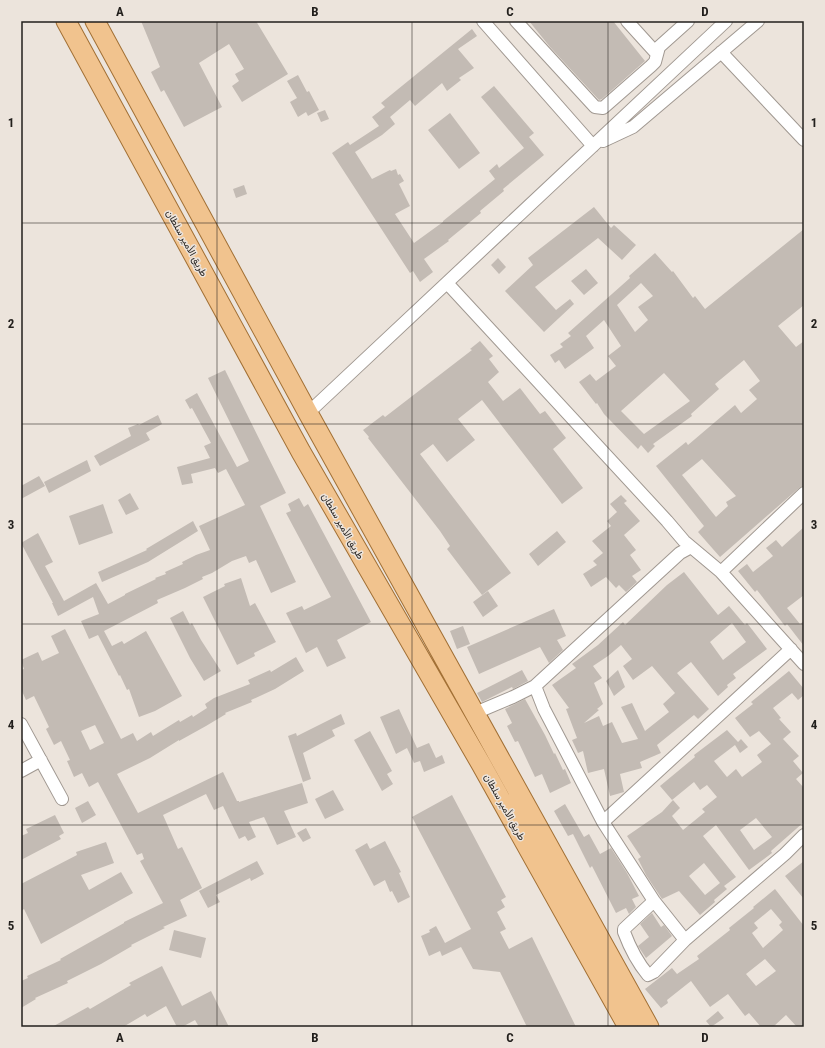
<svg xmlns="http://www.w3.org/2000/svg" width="825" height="1048" viewBox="0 0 825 1048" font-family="'Roboto Condensed',Vazirmatn,sans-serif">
  <rect width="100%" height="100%" fill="#ece4dc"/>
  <path fill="#c3bbb4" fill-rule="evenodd" d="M141,21H256L288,74L242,102L232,86L239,81L235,74L244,69L229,44L199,63L222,107L184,127L164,90L161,92L151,72L160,67Z
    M529,21H613L645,61L602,99L599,100L550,47Z
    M472,29L477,36L458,49L474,68L459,78L461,80L447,91L442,83L415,106L410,100L390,117L395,124L382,135L355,152L372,179L390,170L391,171L396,169L398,175L400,174L404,181L399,184L410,206L395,214L414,243L443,222V221L495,179L489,171L497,164L499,168L524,148L481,97L494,86L534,133L529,137L544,155L503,189L504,191L480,211L481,213L448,240L449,241L424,259L433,272L420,282L413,271L410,273L332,153L348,142L350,145L379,126L372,117L385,107L381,103Z
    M298,75L307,92L309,91L319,110L308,116L306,112L298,117L290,102L297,98L287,81Z
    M325,110L329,119L321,122L317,113Z
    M450,113L480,153L459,169L428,130Z
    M244,185L247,194L236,198L233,189Z
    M594,207L611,228L614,225L636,245L622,260L598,238L535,287L556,310L570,299L574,304L544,332L505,291L533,265L528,258Z
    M804,229V305L778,326L796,347L804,341V485L799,488L720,557L698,532L704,526L656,466L686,442L688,445L735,405L741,413L757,399L749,390L760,381L744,360L715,384L719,389L691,414L692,416L653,444L655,446L648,453L641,445L638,449L604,414L597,403L596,404L579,382L590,374L596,381L616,366L608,356L621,346L604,320L586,336L594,348L565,369L559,360L555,363L550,355L563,347L560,344L571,336L568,333L630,278L629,276L655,253L672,272L673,271L693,298L695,296L705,309ZM641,283L653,296L638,307L648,320L635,332L617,305ZM664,373L690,401L644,434L621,411ZM702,459L736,496L726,502L728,506L716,517L682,475Z
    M498,258L506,267L499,274L491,265Z
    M586,269L598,283L584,295L571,281Z
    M480,341L493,356L489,359L499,372L488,382L503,401L520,388L540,414L545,411L566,438L553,449L583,488L562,504L482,400L458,419L475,440L447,462L433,444L420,454L511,573L482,595L447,549L450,546L440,531L368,438L369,437L363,430L383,415L385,417L472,350L470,349Z
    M225,370L286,493L260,506L296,582L271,593L256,560L249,563L246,556L232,561L212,573L202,577L203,579L185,588L157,600L158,603L104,631L112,646L122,641L124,644L146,631L182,696L155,711L139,717L129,689L127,690L120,675L119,676L98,635L89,639L81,621L99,614L93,597L58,616L52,603H53L21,543L38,533L53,562L45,566L64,601L96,583L108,604L125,595V594L156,579L155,578L166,574L165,572L183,564L182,562L196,555L210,550L199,526L245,505L226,469L218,473L215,468L191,474L193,483L182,485L177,467L210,458L204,446L211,443L192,408L190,409L185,400L197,393L237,467L249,461L208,378Z
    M158,415L162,424L146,433L150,440L100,466L94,456L131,436L128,428L138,424L139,425Z
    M87,460L91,471L49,493L44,482Z
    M39,476L45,486L21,499V486Z
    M130,493L139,509L126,515L118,500Z
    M621,495L627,501L624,503L640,521L624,535L636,550L630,555L641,570L632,576L637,582L626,592L619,585L616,588L606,577L591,587L583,574L597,565L593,561L603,553L592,541L611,526L607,521L617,512L610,504Z
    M299,498L304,507L308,504L371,622L337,640L346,658L327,667L317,647L306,653L286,613L302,606L304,610L331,597L286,513L291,511L288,504Z
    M103,504L113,533L79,545L69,516Z
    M193,521L198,531L148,562L102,582L98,572L147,550L146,549Z
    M804,527V595L787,608L800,624L804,621V646L787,624L785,626L757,590L755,592L738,571L747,564L753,572L773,556L766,548L776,540L782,547Z
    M557,531L566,542L538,566L529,554Z
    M684,572L718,615L729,606L745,625L747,623L767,649L733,674L736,678L727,685L728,687L718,696L691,662L677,673L709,709L698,719L694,715L657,745L661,753L640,762L642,768L620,774L624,792L610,796L604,769L588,773L583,751L578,753L572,740L577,738L566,709L569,708L552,685L576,668L572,664L598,645L623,622L625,625L667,585ZM732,623L746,642L723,660L710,642ZM621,645L632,659L623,666L633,680L652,666L675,693L663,704L669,712L645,731L632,703L621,707L638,739L622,743L612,722L603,726L599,716L584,723L599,710L597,709L603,704L594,683L602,678L593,666L608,656Z
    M241,578L250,606L255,603L276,642L254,653L255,656L237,665L203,597L225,586L224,584Z
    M488,591L498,606L483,617L473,602Z
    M554,609L566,636L557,640L563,650L549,663L540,647L479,674L467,647Z
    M183,611L190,625L192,623L201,640L221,671L204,681L190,658L170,618Z
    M463,626L470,644L457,649L450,631Z
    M65,629L121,739L133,733L137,741L151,732L153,736L179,720L180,722L192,715L193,717L207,708L205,704L214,698L250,684L248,680L270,670L271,672L296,657L304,671L275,689L251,700L252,702L225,713L226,714L206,726L179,741V740L150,758L117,774L138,813L223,772L237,801H239V802L302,783L308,803L284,811L296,837L277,845L264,817L249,822L256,837L248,841L245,836L239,839L223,806L214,810L206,794L163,815L178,849L182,847L202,888L180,900L187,916L163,927L165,928L131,945L132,946L101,964L67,981L68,983L35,998L36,999L21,1008V981L28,978L27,976L61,960L60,959L124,923V922L163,903L140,861L144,859L142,853L137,855L98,782L89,787L82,773L74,777L67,761L70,760L61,741L54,745L46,729L49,727L34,696L26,700L21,689V670L24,669L21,660L38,652L42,661L59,653L51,636ZM95,725L104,743L90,750L81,731Z
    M522,670L528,681L513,689L512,687L482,702L477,693Z
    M618,670L625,687L614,696L606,681Z
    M789,671L804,689V695L798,700L792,693L773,708L781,718L779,719L791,732L783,739L799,756L793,761L803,773L796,779L804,788V822L771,851L772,853L749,870L716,825L703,836L736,877L724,886L727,889L714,900L715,902L700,915L679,891L662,899L646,875L638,859L641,857L627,836L662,812L673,800L680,808L672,816L683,830L705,812L702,809L717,797L707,785L700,790L694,782L672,800L660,786L695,757L694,755L727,730L738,742L741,739L748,747L740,753L735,745L714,761L727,777L736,769L742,777L762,762L757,755L771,744L759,731L750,737L735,718L753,704L751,702ZM756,818L772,837L754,850L740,830ZM704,863L720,883L705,895L689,876Z
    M525,699L545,735L554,754L555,753L563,770L565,769L571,783L550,793L542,774L535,777L518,741L515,742L507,726L512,723L505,709Z
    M399,709L417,748L429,743L436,758L442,755L445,763L424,772L420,761L414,763L407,748L396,754L380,717Z
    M341,714L345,724L332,730L335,736L303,753L311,779L303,782L288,736L296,733L297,736Z
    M370,731L392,771L387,774L393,784L382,791L354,740Z
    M333,790L344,810L325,819L315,799Z
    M452,795L506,897L501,900L505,907L497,912L506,929L500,932L509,949L532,937L576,1027H527L500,972L473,969L461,947L442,956L440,951L429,956L421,936L430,932L429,930L436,926L445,943L471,929L412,817Z
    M88,801L96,815L82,823L75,808Z
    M565,804L584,837L589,834L600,854L611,848L627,873L639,896L632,899L636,907L629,914L626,908L616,913L592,866L590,868L573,834L568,836L554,811Z
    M55,815L64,833L59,836L61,839L21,860V836L28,833L26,829Z
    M306,828L311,838L303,842L297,833Z
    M385,841L401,872L399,873L410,897L398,903L392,891L390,892L385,880L374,886L355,850L367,843L370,849Z
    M106,842L114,863L81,875L89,890L121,872L133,893L41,944L24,909L21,911V884L77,855L76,852Z
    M257,861L264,874L251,881L250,878L216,895L220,902L208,908L199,891Z
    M804,861V899L785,876Z
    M775,889L804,926V1027H797L786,1015L773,1027H761L749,1013L745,1016L728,994L710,1007L691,981L667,1000L668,1003L661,1008L645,989L672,968L677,974L699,959L697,956L730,930L729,928L754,908L753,907ZM771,909L782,922L779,925L783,930L763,948L752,933L758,928L754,923ZM765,959L776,971L756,986L746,974Z
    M652,913L661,927L664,925L672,936L646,958L638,946L649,937L640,924Z
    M174,930L206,938L201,958L169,950Z
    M162,966L182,1006L211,991L229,1027H199L195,1020L182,1027H177L166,1006L147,1017L145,1014L123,1027H52L88,1007L90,1009L131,985L129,983Z
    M718,1011L724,1018L711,1027L706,1021Z"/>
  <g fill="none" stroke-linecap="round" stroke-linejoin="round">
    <defs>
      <path id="minor" d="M483,21L593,146
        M516,21L595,107L603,108L651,66L655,62L659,47L688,21
        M627,21L657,54
        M721,52L804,140
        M603,141L633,127L758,21
        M447,283L667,521L684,541L721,572L804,664
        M308,413L726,21
        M691,547L680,553L535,686L544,709L603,822L654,901L685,940L785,854L804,835
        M721,572L804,493
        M475,713L513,697L535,686
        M21,724L62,799
        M21,771L41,760
        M603,822L791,649
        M654,901L624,929V932C630,948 637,962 648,975L654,972L685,940"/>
      <path id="primary" d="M66,21L301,452L481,764L628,1027
        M95,21L308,413L649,1027"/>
    </defs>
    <use href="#minor" stroke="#a09891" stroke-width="14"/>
    <use href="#primary" stroke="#a27035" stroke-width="21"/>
    <use href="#minor" stroke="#fff" stroke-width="12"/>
    <use href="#primary" stroke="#f1c38e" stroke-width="19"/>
  </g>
  <path fill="none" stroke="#221f1c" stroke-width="1" stroke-opacity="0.55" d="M217,21V1027M412,21V1027M608,21V1027M21,223H804M21,424H804M21,624H804M21,825H804"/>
  <g text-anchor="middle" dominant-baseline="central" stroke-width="3" stroke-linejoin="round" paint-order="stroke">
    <g font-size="10" fill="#221f1c" stroke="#ece4dc">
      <text transform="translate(187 243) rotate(61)">طريق الأمير سلطان</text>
      <text transform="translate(343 526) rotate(60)">طريق الأمير سلطان</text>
      <text transform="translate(505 807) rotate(61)">طريق الأمير سلطان</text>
    </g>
  </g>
  <rect width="825" height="1048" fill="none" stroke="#ece4dc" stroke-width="44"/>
  <rect x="22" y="22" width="781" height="1004" fill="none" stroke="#221f1c" stroke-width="1.5"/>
  <g font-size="13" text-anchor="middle" font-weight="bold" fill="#221f1c">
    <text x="120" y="16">A</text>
    <text x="315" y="16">B</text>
    <text x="510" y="16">C</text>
    <text x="705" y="16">D</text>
    <text x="11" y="127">1</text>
    <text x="814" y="127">1</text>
    <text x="11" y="328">2</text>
    <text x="814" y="328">2</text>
    <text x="11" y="529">3</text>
    <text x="814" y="529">3</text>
    <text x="11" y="729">4</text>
    <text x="814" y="729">4</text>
    <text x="11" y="930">5</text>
    <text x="814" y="930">5</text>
    <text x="120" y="1042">A</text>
    <text x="315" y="1042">B</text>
    <text x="510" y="1042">C</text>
    <text x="705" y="1042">D</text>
  </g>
</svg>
